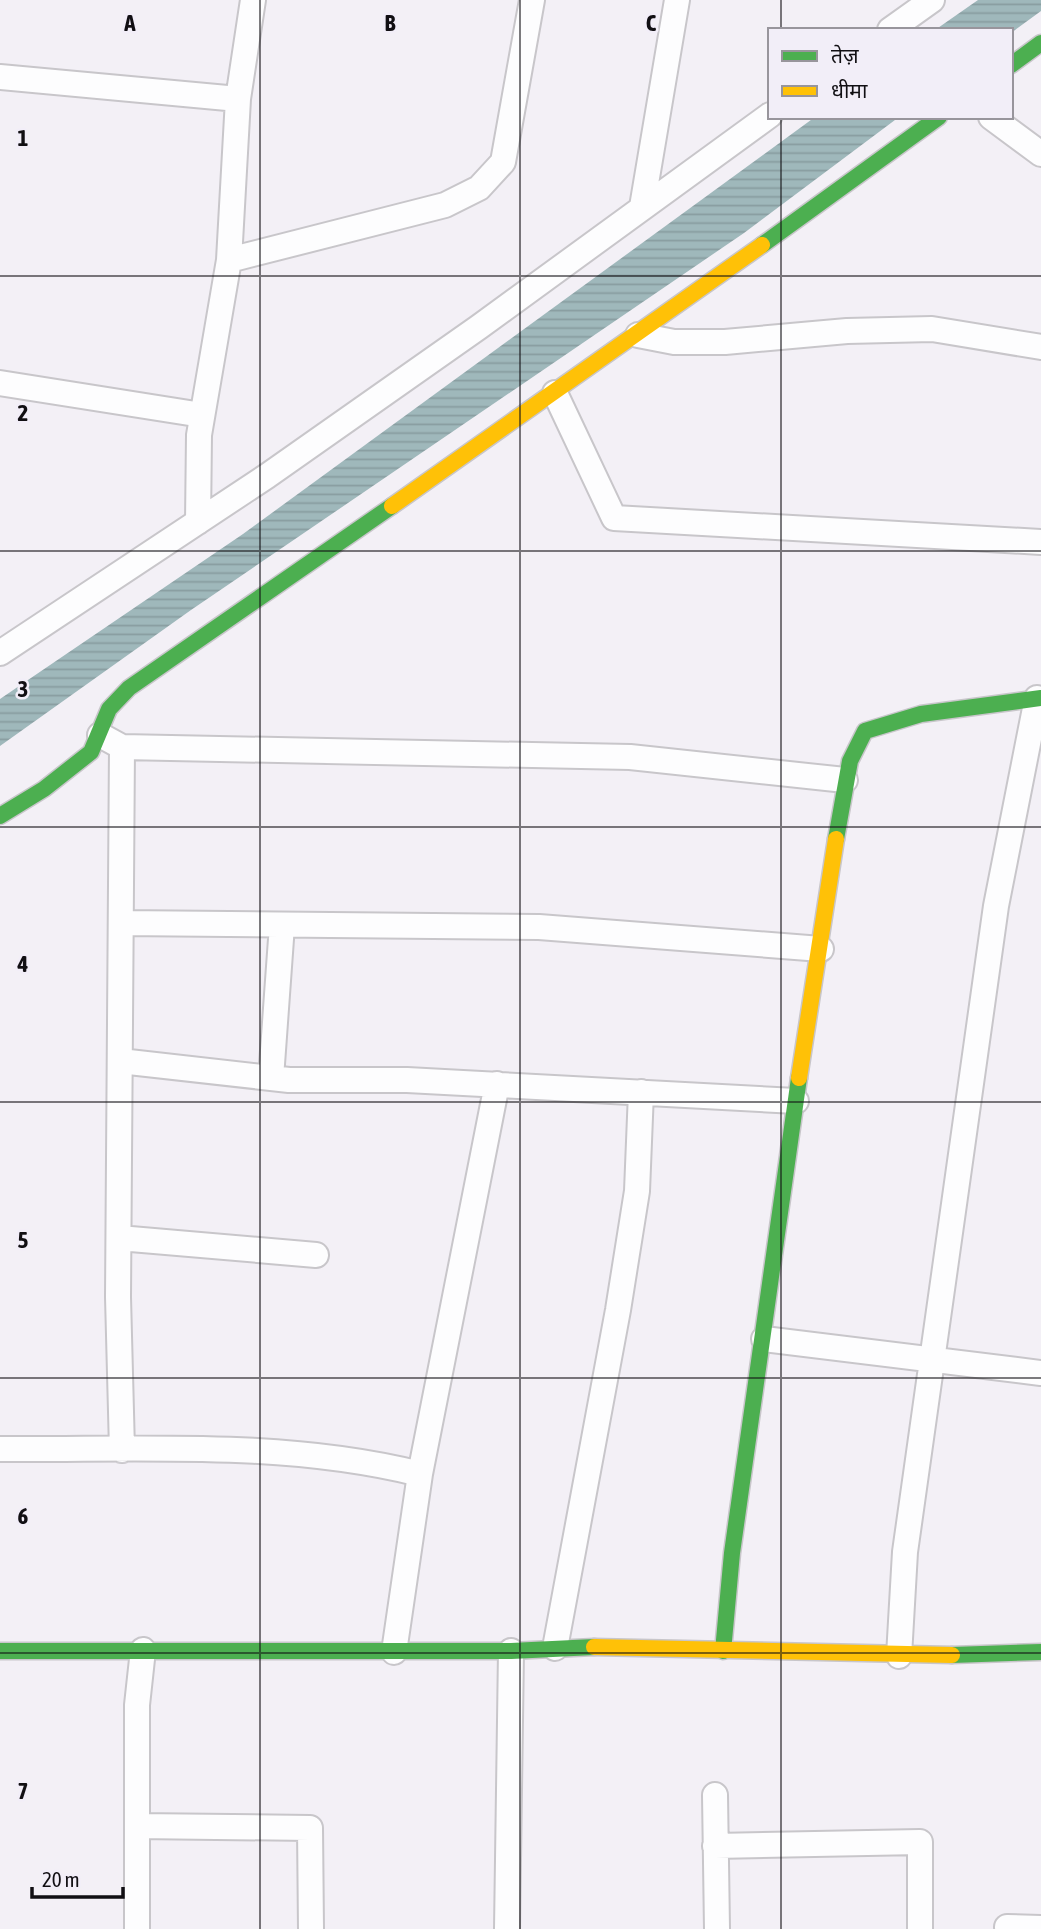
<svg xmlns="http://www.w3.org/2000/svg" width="1041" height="1929" viewBox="0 0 1041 1929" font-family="'Asap Condensed','Noto Sans Devanagari',sans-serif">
  <defs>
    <pattern id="water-rules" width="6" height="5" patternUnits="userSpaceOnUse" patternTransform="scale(1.75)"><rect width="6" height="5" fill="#9fb8bb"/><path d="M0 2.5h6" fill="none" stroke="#889da0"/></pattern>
  </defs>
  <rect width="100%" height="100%" fill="#f3f0f6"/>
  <path fill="url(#water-rules)" d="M978,0H1041V11L1011,33V30H935Z
    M815,117H899L744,233L191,610L0,746V699L243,534Z"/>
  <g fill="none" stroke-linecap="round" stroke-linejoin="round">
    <defs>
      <path id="street" d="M890,30L932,0
        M0,77L238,99
        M991,117L1041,154
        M642,207L677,0
        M229,260L445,205L479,188L503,162L532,0
        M638,335L674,342H725L847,331L932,329L1041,347
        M0,383L202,415
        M555,393L614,518L1041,542
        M198,522L199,435L229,260L238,99L253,0
        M0,653L267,476L479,327L770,115
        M100,735L122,747L118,1297L122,1450
        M122,747L630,757L845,780
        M121,923L539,927L821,949
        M120,1061L289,1080H407L796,1101
        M271,1078L282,925
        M119,1238L316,1255
        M764,1339L1041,1373
        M0,1449C139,1450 284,1440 420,1474
        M555,1648L618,1310L637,1191L641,1092
        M394,1652L420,1474L497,1084
        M899,1656L905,1552L996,906L1037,698
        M715,1795L717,1929
        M137,1826L310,1828L311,1929
        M715,1846L920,1842V1929
        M1007,1927L1041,1928
        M137,1929V1705L143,1650
        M507,1929L511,1651"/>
      <path id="fast" d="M1011,65L1041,43
        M762,245L939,117
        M0,816L44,789L91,752L109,709L129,688L392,506
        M836,839L850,761L865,731L921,714L1041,698
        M0,1651H511L594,1647
        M723,1651L732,1553L799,1078
        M952,1655L1041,1652"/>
      <path id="slow" d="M392,506L762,245
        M799,1078L836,839
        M594,1647L952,1655"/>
    </defs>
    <use href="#street" stroke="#c8c6ca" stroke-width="28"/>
    <use href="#fast" stroke="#c8c6ca" stroke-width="19"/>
    <use href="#slow" stroke="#c8c6ca" stroke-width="19"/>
    <use href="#street" stroke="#fdfdfe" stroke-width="24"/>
    <use href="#fast" stroke="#4caf50" stroke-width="16"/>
    <use href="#slow" stroke="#ffc107" stroke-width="16"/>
  </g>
  <path fill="none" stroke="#110f13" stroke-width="2" stroke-opacity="0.55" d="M260,0V1929M520,0V1929M781,0V30M781,117V1929M0,276H1041M0,551H1041M0,827H1041M0,1102H1041M0,1378H1041M0,1653H1041"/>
  <g font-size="23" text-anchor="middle" font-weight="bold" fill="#110f13" stroke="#f2eef8" stroke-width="5" stroke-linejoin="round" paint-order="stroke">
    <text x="130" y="31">A</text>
    <text x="390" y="31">B</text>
    <text x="651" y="31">C</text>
    <text x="23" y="146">1</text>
    <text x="23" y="421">2</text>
    <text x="23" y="697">3</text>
    <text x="23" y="972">4</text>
    <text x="23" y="1248">5</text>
    <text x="23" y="1524">6</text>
    <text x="23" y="1799">7</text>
  </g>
  <rect x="768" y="28" width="245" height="91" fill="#f2eef8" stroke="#98959c" stroke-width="2"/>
  <rect x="782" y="51" width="35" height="10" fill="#4caf50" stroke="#98959c" stroke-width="2"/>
  <text x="831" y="63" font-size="21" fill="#110f13">तेज़</text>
  <rect x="782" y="86" width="35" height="10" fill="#ffc107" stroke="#98959c" stroke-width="2"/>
  <text x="831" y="98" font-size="21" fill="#110f13">धीमा</text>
  <path d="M32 1887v10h91v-10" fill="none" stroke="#110f13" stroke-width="3.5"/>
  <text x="42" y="1887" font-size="21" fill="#110f13" stroke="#f2eef8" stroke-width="5" paint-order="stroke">20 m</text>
</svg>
